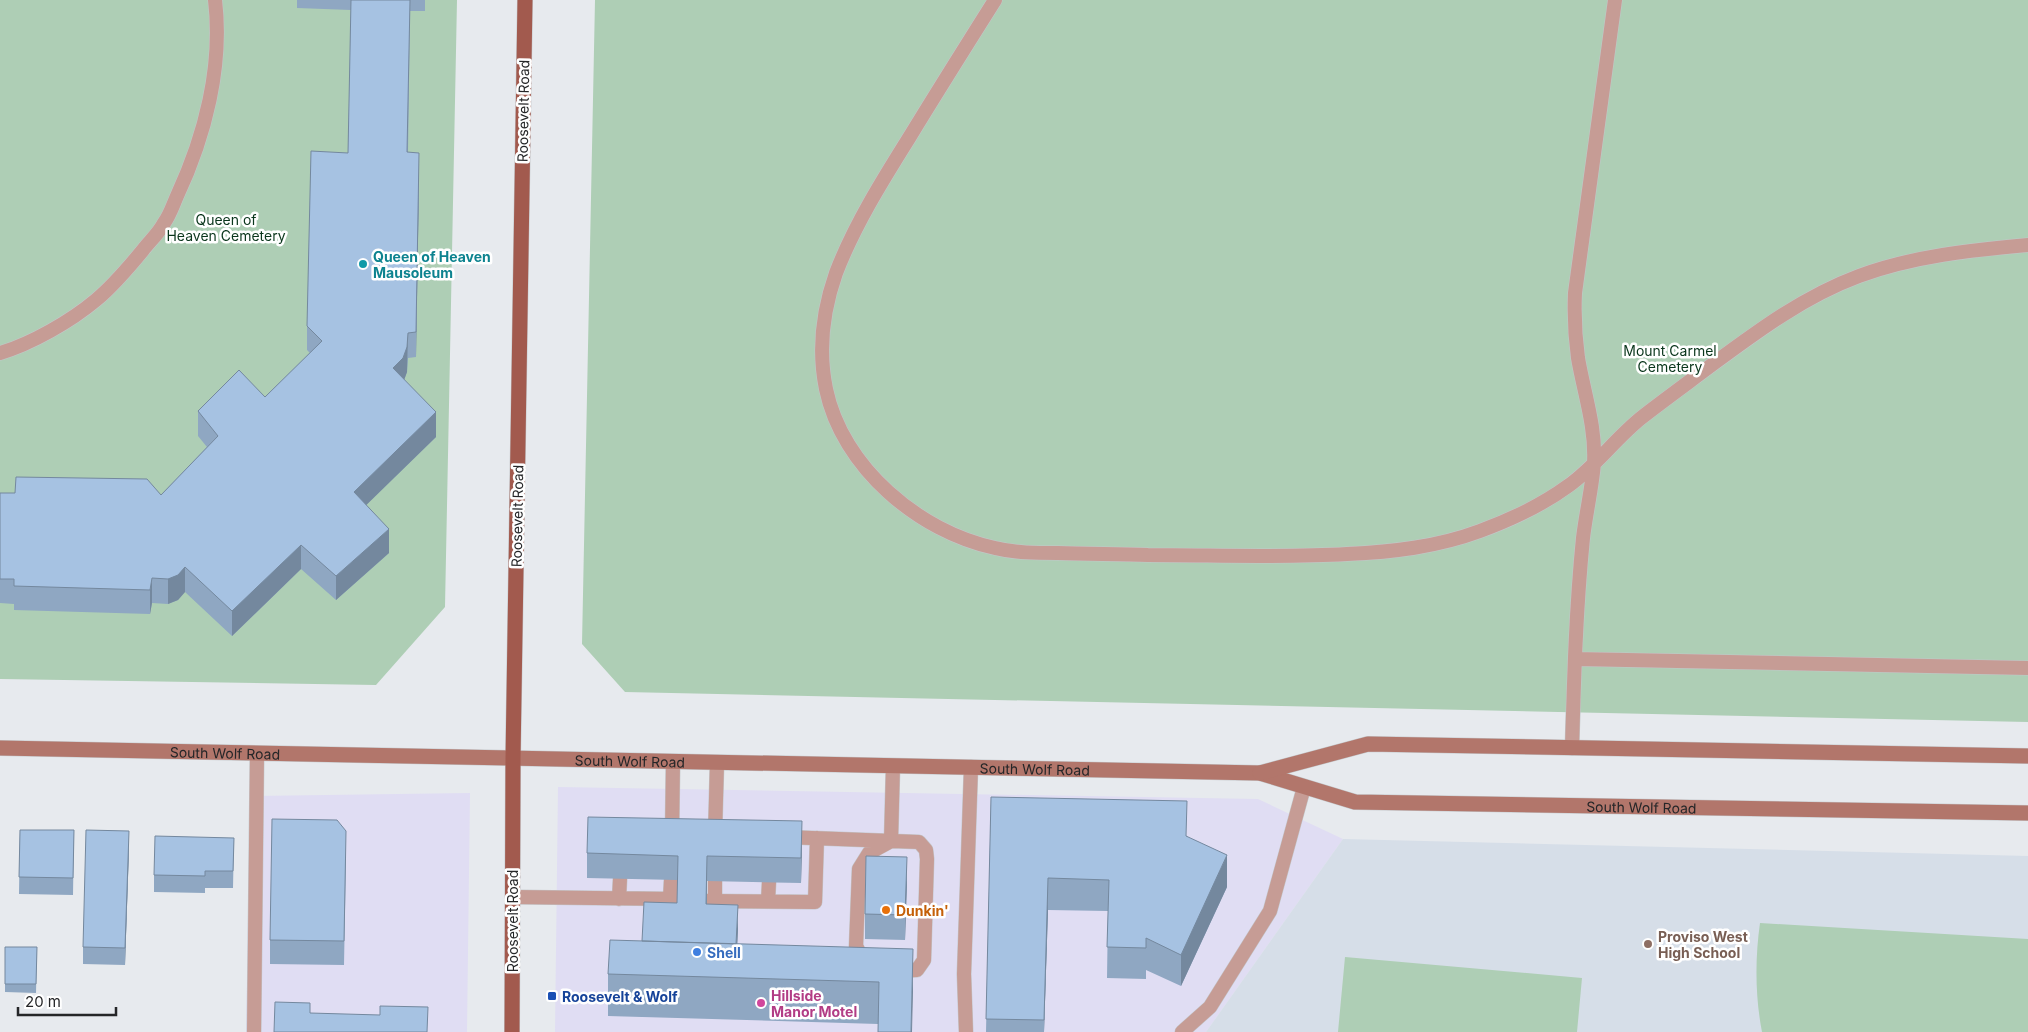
<svg xmlns="http://www.w3.org/2000/svg" width="2028" height="1032" viewBox="0 0 2028 1032" font-family="Inter,sans-serif">
  <rect width="100%" height="100%" fill="#e7eaee"/>
  <path fill="#e0ddf3" d="M558,787L1258,799L1343,839L1206,1032H555Z
    M470,793L467,1032H246L250,796Z"/>
  <path fill="#d6dee8" d="M1343,839L2028,856V1032H1206Z"/>
  <path fill="#aeceb5" d="M0,0H457L445,607L376,685L0,679Z
    M595,0H2028V722L625,692L582,644Z
    M1760,923L2028,939V1032H1762C1755,996 1755,958 1760,923Z
    M1345,957L1582,978L1577,1032H1338Z"/>
  <g fill="none" stroke-linecap="round" stroke-linejoin="round">
    <defs>
      <path id="lane" d="M995,0C966,46 937,92 909,138C882,181 854,226 836,273C823,310 818,350 826,389C842,467 919,532 995,548C1015,553 1037,553 1058,553C1088,554 1118,554 1148,555C1214,555 1281,558 1347,554C1392,552 1437,547 1480,531C1510,520 1542,505 1568,486C1595,467 1615,439 1641,418C1664,400 1689,382 1713,364C1759,330 1805,296 1859,276C1913,256 1972,250 2028,245
        M0,353C31,344 71,321 96,300C113,286 129,267 143,250C150,241 159,233 164,223C170,215 173,205 177,196C205,136 223,66 215,0
        M1575,659L2028,668
        M1572,748C1574,678 1576,608 1583,538C1586,513 1592,488 1594,463C1596,427 1584,393 1578,358C1575,336 1574,315 1575,293L1615,0
        M717,763L715,835H719
        M672,836L673,762
        M785,837L919,842L926,850L927,859L924,960L917,970L895,971
        M891,841L893,766
        M512,897L677,899
        M619,899L620,879
        M670,899L671,880
        M715,900V881
        M707,901L815,902L817,838
        M768,901L769,882
        M865,964L856,946L859,869L869,853L891,841
        M254,1032L257,754
        M966,1032L964,974L971,767
        M1182,1032L1210,1007L1270,911L1304,787"/>
      <g id="secondary">
        <path id="s1" d="M0,748L1260,773L1355,802L2028,813"/>
        <path d="M1260,773L1368,744L2028,756"/>
      </g>
      <path id="primary" d="M512,1032L513,759L525,0"/>
    </defs>
    <use href="#lane" stroke="#c4c7ca" stroke-width="15"/>
    <use href="#secondary" stroke="#c4c7ca" stroke-width="16"/>
    <use href="#primary" stroke="#c4c7ca" stroke-width="16"/>
    <use href="#lane" stroke="#c69c95" stroke-width="14"/>
    <use href="#secondary" stroke="#b2766b" stroke-width="15"/>
    <use href="#primary" stroke="#a25a4e" stroke-width="15"/>
  </g>
  <path fill="#8fa7c2" d="M297,0H425V11H410L408,152L419,178L416,357L408,358L407,372L404,380L436,437L366,505L389,553L336,600L301,569L232,636L185,592L178,600L168,604L152,603L150,614L14,610V604L0,603V493L161,495L207,447L198,436V411L265,397L310,353L307,350V326L348,153L351,10L297,8Z
    M991,797L1187,836L1227,887L1181,986L1146,970V979L1107,978L1108,911L1048,910L1044,1032H986Z
    M20,830H74L73,895L19,894Z
    M234,838L233,888H205V893L154,892V875Z
    M802,846L801,883L707,881V904L738,929L737,944L913,991L878,1024L608,1016V974L642,941L677,903V880L587,878V853Z
    M129,848L125,965L83,964V947Z
    M346,856L344,965L270,964V940Z
    M907,881L905,940L865,939V914Z
    M5,947H37L36,993L5,992Z"/>
  <path fill="#74889e" d="M419,153V178L416,357V332Z
    M408,333L407,372L403,383L393,368Z
    M436,412V437L354,517V492Z
    M389,529V553L336,600V576Z
    M301,545V569L232,636V611Z
    M185,567V592L178,600L168,604V579Z
    M152,578V603L150,614V590Z
    M802,821V846L801,883V858Z
    M129,831V848L125,965V948Z
    M1227,855V887L1181,986V955Z
    M707,856V881L706,928V904Z
    M907,857V881L905,940V915Z
    M1048,878V910L1044,1032V1020Z
    M738,905V929L736,975V951Z
    M913,949V991L912,1032H911Z"/>
  <path fill="#a6c2e2" stroke="#74889e" d="M351,0H410L407,152L419,153L416,332L408,333L407,347L403,358L393,368L436,412L354,492L389,529L336,576L301,545L232,611L185,567L178,575L168,579L152,578L150,590L14,586V579H0V493H15L16,477L147,479L161,495L218,436L198,411L239,370L265,397L322,341L307,326L311,151L348,153Z
    M991,797L1187,801L1186,836L1227,855L1181,955L1146,938V948L1107,947L1109,880L1048,878L1044,1020L986,1019Z
    M588,817L802,821L801,858L707,856L706,904L738,905L736,944L642,941L644,902L677,903L678,856L587,853Z
    M272,819L337,820L346,831L344,941L270,940Z
    M20,830H74L73,878L19,877Z
    M86,830L129,831L125,948L83,947Z
    M155,836L234,838L233,871H205V876L154,875Z
    M866,856L907,857L905,915L865,914Z
    M610,940L913,949L911,1032H878L879,982L608,974Z
    M5,947H37L36,984H5Z
    M275,1002L310,1003V1013L380,1015V1006L428,1007L427,1032H274Z"/>
  <circle fill="#0f9aa8" stroke="#fff" stroke-width="2" cx="363" cy="264" r="5"/>
  <circle fill="#e8710a" stroke="#fff" stroke-width="2" cx="886" cy="910" r="5"/>
  <circle fill="#8d6e63" stroke="#fff" stroke-width="2" cx="1648" cy="944" r="5"/>
  <circle fill="#3f7fe0" stroke="#fff" stroke-width="2" cx="697" cy="952" r="5"/>
  <rect fill="#1a4fb4" stroke="#fff" stroke-width="2" x="547" y="991" width="10" height="10" rx="2.5"/>
  <circle fill="#d1479c" stroke="#fff" stroke-width="2" cx="761" cy="1003" r="5"/>
  <g text-anchor="middle" dominant-baseline="central" stroke-width="5" stroke-linejoin="round" paint-order="stroke">
    <g font-size="14" fill="#252628" stroke="#fff">
      <text transform="translate(523 111) rotate(-89)">Roosevelt Road</text>
      <text transform="translate(517 516) rotate(-89)">Roosevelt Road</text>
      <text stroke="none"><textPath href="#s1" startOffset="225">South Wolf Road</textPath></text>
      <text stroke="none"><textPath href="#s1" startOffset="630">South Wolf Road</textPath></text>
      <text stroke="none"><textPath href="#s1" startOffset="1035">South Wolf Road</textPath></text>
      <text stroke="none"><textPath href="#s1" startOffset="1646">South Wolf Road</textPath></text>
      <text transform="translate(512 921) rotate(-90)">Roosevelt Road</text>
    </g>
    <g font-size="14" fill="#0a361c" stroke="#fff">
      <text x="226" y="219">Queen of<tspan x="226" dy="16">Heaven Cemetery</tspan></text>
      <text x="1670" y="350">Mount Carmel<tspan x="1670" dy="16">Cemetery</tspan></text>
    </g>
    <g font-size="14" font-weight="bold" fill="#0d838f" stroke="#fff" text-anchor="start">
      <text x="373" y="256">Queen of Heaven<tspan x="373" dy="16">Mausoleum</tspan></text>
    </g>
    <g font-size="14" font-weight="bold" fill="#c56008" stroke="#fff" text-anchor="start">
      <text x="896" y="910">Dunkin'</text>
    </g>
    <g font-size="14" font-weight="bold" fill="#785e54" stroke="#fff" text-anchor="start">
      <text x="1658" y="936">Proviso West<tspan x="1658" dy="16">High School</tspan></text>
    </g>
    <g font-size="14" font-weight="bold" fill="#366cbe" stroke="#fff" text-anchor="start">
      <text x="707" y="952">Shell</text>
    </g>
    <g font-size="14" font-weight="bold" fill="#b23c85" stroke="#fff" text-anchor="start">
      <text x="771" y="995">Hillside<tspan x="771" dy="16">Manor Motel</tspan></text>
    </g>
    <g font-size="14" font-weight="bold" fill="#164399" stroke="#fff" text-anchor="start">
      <text x="562" y="996">Roosevelt &amp; Wolf</text>
    </g>
  </g>
  <path d="M18 1007v8h98v-8" fill="none" stroke="#252628" stroke-width="2.5"/>
  <text x="25" y="1007" font-size="15" fill="#252628" stroke="#ffffff" stroke-width="4" paint-order="stroke">20 m</text>
</svg>
